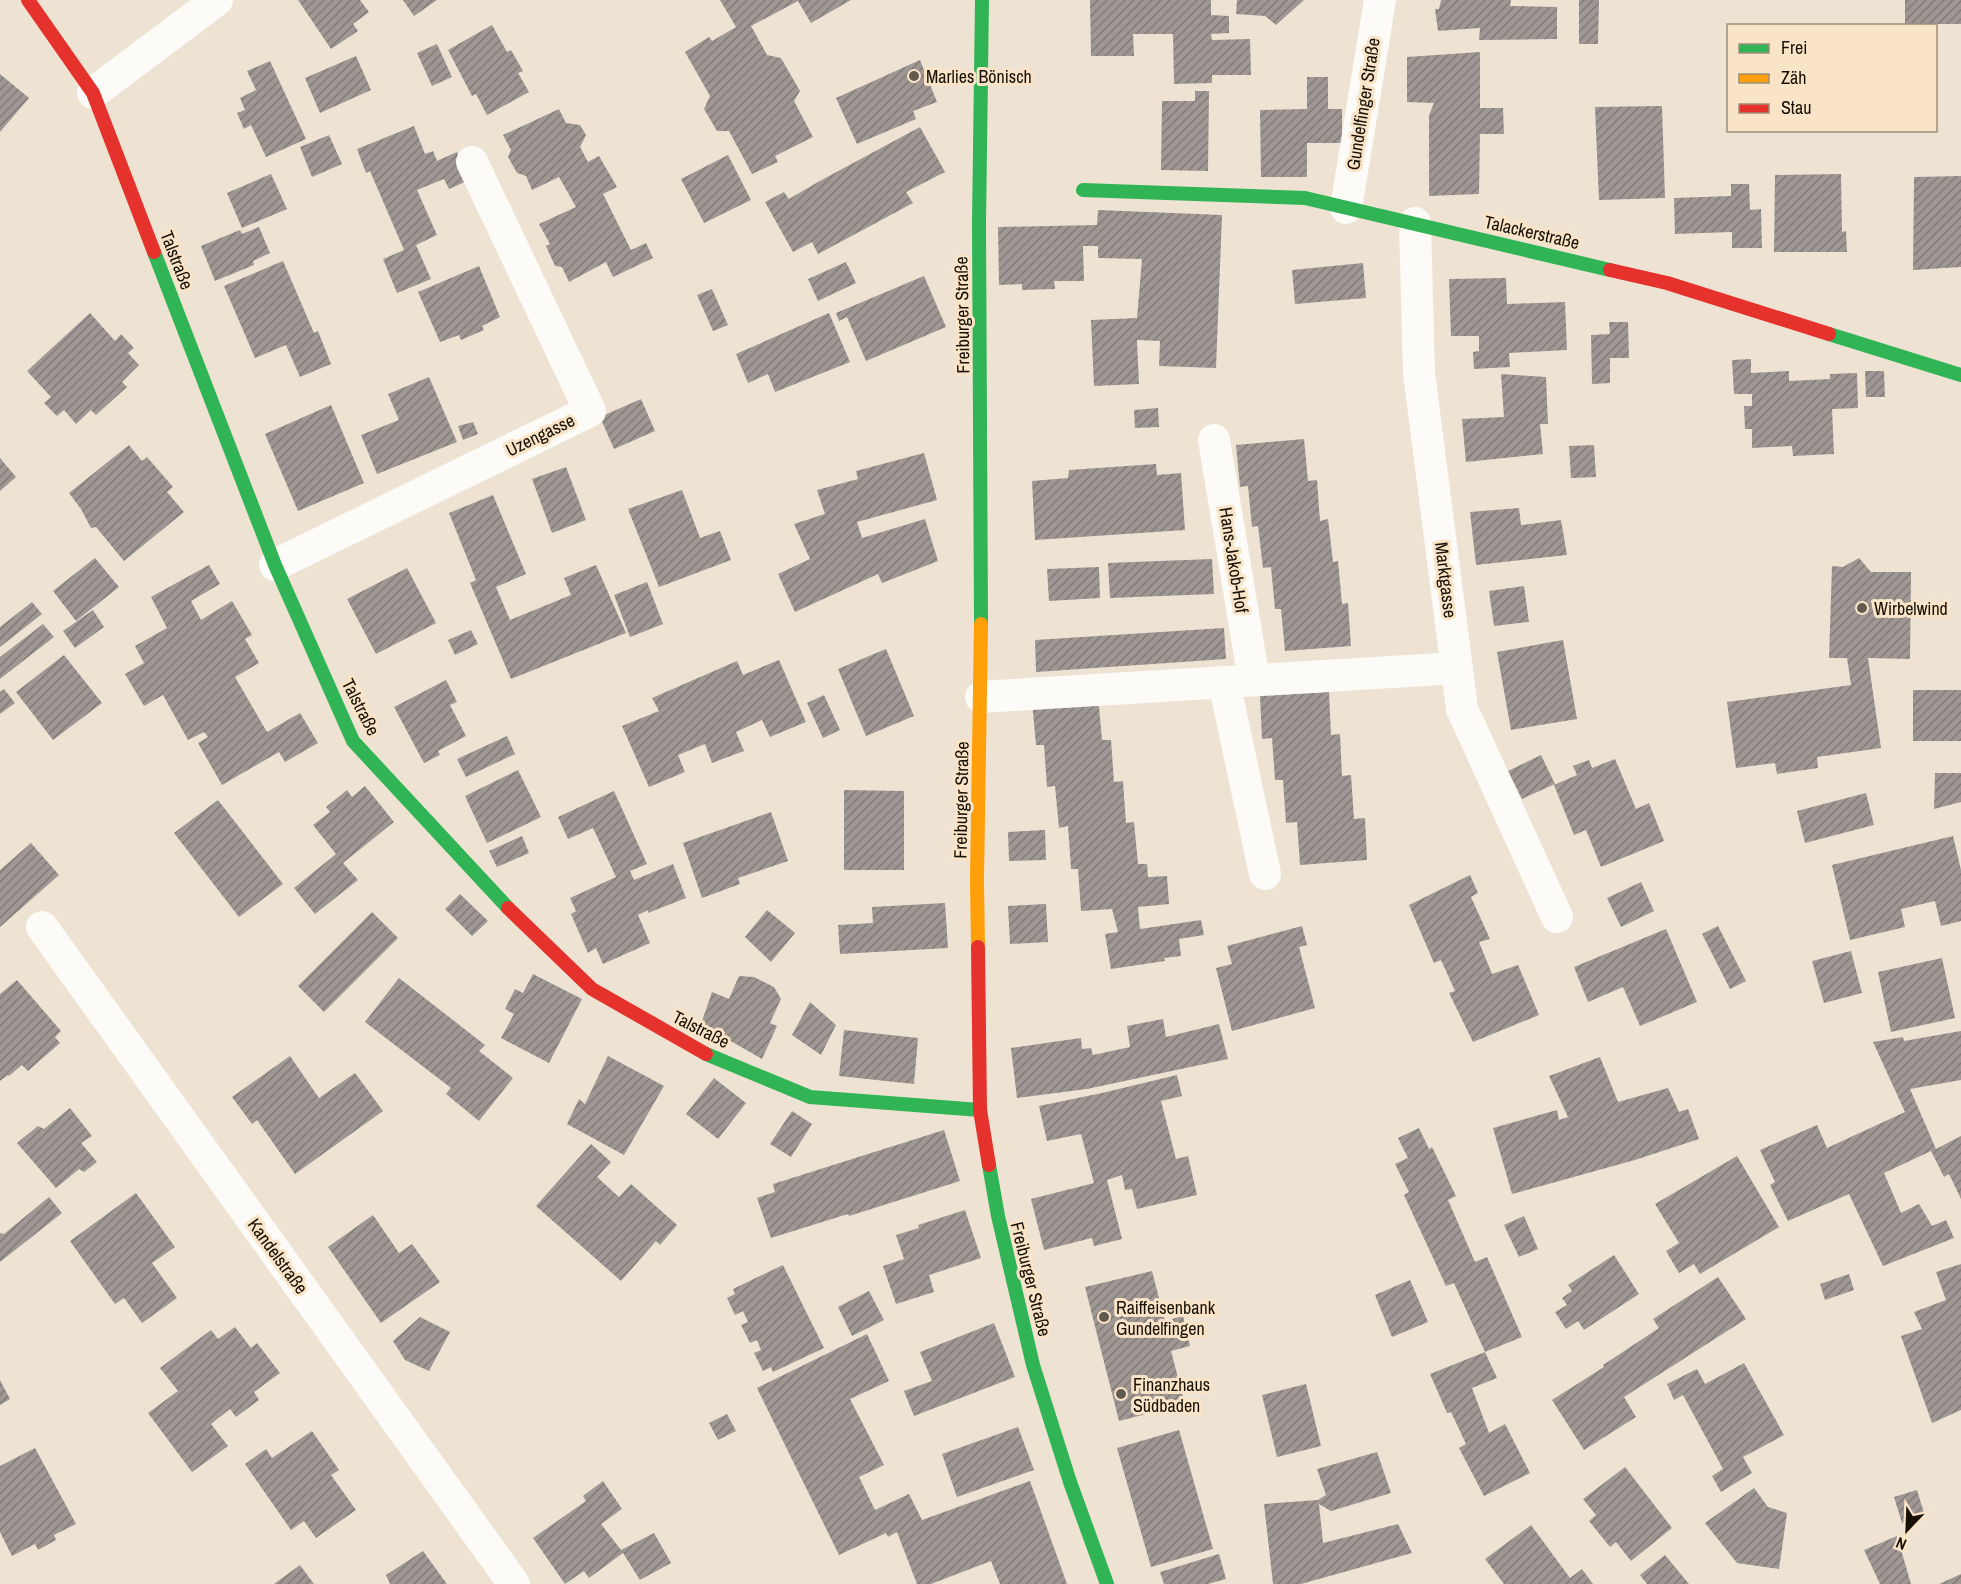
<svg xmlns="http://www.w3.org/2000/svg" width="1961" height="1584" viewBox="0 0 1961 1584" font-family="'Archivo Narrow',sans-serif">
  <defs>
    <pattern id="building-hatch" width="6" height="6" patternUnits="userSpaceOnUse" patternTransform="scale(1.5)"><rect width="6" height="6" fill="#9f9794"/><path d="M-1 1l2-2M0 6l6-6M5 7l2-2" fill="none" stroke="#817a77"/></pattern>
  </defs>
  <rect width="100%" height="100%" fill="#eee3d3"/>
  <path fill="url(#building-hatch)" d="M298,0H360L369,12L353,24L358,31L331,49Z
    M403,0H437L414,16Z
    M720,0H851L811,23L798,1L751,26L767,55L781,58L789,72L800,91L794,101L813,137L775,156L778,162L752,174L729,131H717L704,109L710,96L685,52L709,37L712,41L736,27Z
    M1090,0H1211V15L1229,16V33L1211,34L1212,40L1250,39L1251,75H1212V83L1174,84L1173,34H1133L1134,56H1091Z
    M1237,0H1304L1276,25L1265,16L1236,14Z
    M1441,0H1511L1510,6L1557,7V39L1479,40L1480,28L1438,31L1435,9H1439Z
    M1579,0H1599L1598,44H1579Z
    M1905,0H1961V24H1905Z
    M492,25L507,52L511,50L523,71L518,73L529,92L487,115L476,94L472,96L448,50Z
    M437,44L452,77L432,86L417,53Z
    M1480,52V108H1503L1504,134H1480L1479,194L1429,196V115L1434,103L1407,102V57Z
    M356,56L371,90L320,113L305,78Z
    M920,60L937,102L913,111L916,119L857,144L836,98Z
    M270,61L306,139L266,157L251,125L244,129L237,113L245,110L240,98L256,90L247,71Z
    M0,74L29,98L0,132Z
    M1307,77H1328V109H1342V143H1307V177H1261L1260,110L1307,109Z
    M1195,91H1209L1208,171L1161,170L1162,101H1195Z
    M1662,106L1665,198L1599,200L1595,107Z
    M559,109L566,123L580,125L586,135L580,147L588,162L599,156L617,187L603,194L631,250L646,243L653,258L613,277L606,262L569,282L562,267L555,266L546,246L550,244L539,224L576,207L559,177L532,190L526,176L517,173L508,157L511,150L503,135Z
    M414,126L425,154L433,151L437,161L457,152L469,180L449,189L444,179L417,190L437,235L416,245L431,279L397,293L383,259L404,250L370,171L366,173L357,149Z
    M920,127L945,172L906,192L913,203L818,254L812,242L793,252L765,202L784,192L789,199L818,182Z
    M329,135L342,164L312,177L300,147Z
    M728,155L751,200L704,223L681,179Z
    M271,174L287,209L242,228L227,193Z
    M1841,174L1842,232L1846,231L1847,252H1774L1775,175Z
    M1961,176V267L1913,270L1914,177Z
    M1731,184H1749L1750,210L1761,209L1762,248H1732V232L1675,234L1674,198L1731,196Z
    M1098,210L1222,215L1216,368L1159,366L1160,341L1137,340L1139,384L1094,386L1091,320L1137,318L1142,259L1098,258V246H1083L1084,281H1054L1055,289L1022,290V284L999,285L998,227L1097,225Z
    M259,227L270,253L253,261L254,265L215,281L201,246L240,230L242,234Z
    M283,261L314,333L318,331L331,364L300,377L286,345L255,358L224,286Z
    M846,262L856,283L818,301L808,279Z
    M1363,263L1366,298L1295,304L1292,270Z
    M479,266L500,317L482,326L484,330L461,340L459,335L440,342L418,292Z
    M924,276L946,327L866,361L847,317L839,321L836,313Z
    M1506,278L1507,304L1565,302L1567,350L1509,353L1510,367L1474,369L1473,352L1479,351V336H1451L1449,279Z
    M712,289L728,325L713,331L697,295Z
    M90,313L115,341L121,334L134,348L128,353L139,365L122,382L127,387L96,415L91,410L76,424L64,410L57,416L44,403L51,397L27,371Z
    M829,313L850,362L775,392L768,374L748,383L736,354Z
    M1609,322H1628L1629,358H1610V383L1592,384L1591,335L1610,334Z
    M1751,359V373L1789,371V381L1830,379V374L1857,373L1858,408L1832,409L1834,454L1793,456L1792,446L1752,448V429H1745L1744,406H1752V394H1734L1732,360Z
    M1865,371H1884L1885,397H1866Z
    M1501,374L1546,377L1548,424H1540L1543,454L1466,462L1462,419L1504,417Z
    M429,377L457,442L377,474L361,435L399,420L388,394Z
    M641,399L655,431L614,449L600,417Z
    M331,405L364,483L298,511L265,434Z
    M1158,408L1159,427L1135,428L1134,410Z
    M473,422L478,434L463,440L458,426Z
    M1304,439L1308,481L1317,480L1320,521L1328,519L1333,562L1338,561L1342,604L1348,603L1351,646L1285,651L1281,609H1275L1271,567L1263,568L1258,526L1252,527L1248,486L1240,487L1236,445Z
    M129,445L142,461L147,457L173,487L167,492L184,512L124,561L96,527L91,528L81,509L69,493Z
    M1594,445L1596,477L1571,478L1569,446Z
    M924,453L937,500L857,522L862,538L925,519L938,561L882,583L878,574L795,612L778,574L810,559L794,524L825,514L817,490L858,479L856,471Z
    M0,458L16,477L0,491Z
    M1156,464L1157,475L1181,473L1185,530L1035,540L1032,481L1068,478L1069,470Z
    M566,467L586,520L552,533L532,479Z
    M682,490L700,538L720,531L731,560L659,587L628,509Z
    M493,495L526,574L496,587L510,620L571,595L564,578L596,565L626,633L511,679L470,583L476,580L449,513Z
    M1519,508L1521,525L1561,520L1567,555L1476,565L1470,512Z
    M95,558L119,587L76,621L53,591Z
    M1859,558L1871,572H1911L1910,659L1868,658L1881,748L1817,757L1818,768L1777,774L1775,763L1736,768L1727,702L1851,685L1847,658H1829L1832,566L1843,567Z
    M1212,559L1214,594L1110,598L1108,563Z
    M209,565L220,584L191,601L201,620L232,601L252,635L245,639L259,663L235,677L267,732L300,713L318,743L285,762L279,752L222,785L198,743L208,737L204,732L188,740L163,695L144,706L125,674L144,663L135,646L167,628L151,597Z
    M1099,567L1100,598L1049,601L1047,569Z
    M407,568L436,623L376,654L347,599Z
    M647,582L663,624L630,637L614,595Z
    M1524,586L1529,622L1494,626L1489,591Z
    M32,602L42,614L0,647V627Z
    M93,610L104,627L75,648L63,631Z
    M43,624L54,637L0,679V657Z
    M1224,628L1226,659L1036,672L1035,640Z
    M471,630L478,644L455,655L448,640Z
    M1563,640L1577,719L1511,730L1497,652Z
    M886,649L914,716L866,736L838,669Z
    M64,655L102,703L53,740L16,692Z
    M779,660L806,722L770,737L762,720L736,732L744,751L712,763L705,744L678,755L685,772L649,787L622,726L659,711L652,698L737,661L743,675Z
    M446,680L457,702L450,705L466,736L438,751L440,755L424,763L394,707Z
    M4,689L15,703L0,714V692Z
    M1913,690H1961V741H1913Z
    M1329,692L1331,735L1340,734L1342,776L1351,775L1354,819L1365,818L1367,860L1300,865L1297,822L1286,823L1283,780H1275L1272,738L1262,739L1260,696Z
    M824,695L840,730L823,738L807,703Z
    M1098,696L1102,740H1111L1114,782L1123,781L1126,823L1134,822L1138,864H1147L1148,877L1167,876L1169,904L1138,907L1140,929L1201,920L1204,935L1179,939L1181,956L1164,958L1165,961L1111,969L1105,934L1118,932L1112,909L1081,911L1078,869H1071L1068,826L1059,828L1055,786L1047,787L1044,745H1036L1032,701Z
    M507,736L515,754L466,777L457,759Z
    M1541,755L1555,784L1522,799L1508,771Z
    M1615,759L1636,809L1649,803L1664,841L1601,867L1586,830L1574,835L1554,785L1577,775L1573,766L1589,760L1592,768Z
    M518,770L541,817L487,843L465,796Z
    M1935,773H1961V802L1934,809Z
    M365,786L394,822L343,863L358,880L315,914L294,888L336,854L313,825L330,812L326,807L347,790L352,797Z
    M844,790L904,791V870H844Z
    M614,791L647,864L630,871L634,880L673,864L686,898L648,913V910L638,915L650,943L603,964L596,948L588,953L571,914L576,911L570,898L616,877L593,828L568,839L558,817Z
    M1866,793L1874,825L1805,843L1797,811Z
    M218,800L283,884L239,917L174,833Z
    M771,812L788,861L738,878L740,884L702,898L683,843Z
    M1045,830L1046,860L1009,861L1008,832Z
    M522,836L529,853L497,867L489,851Z
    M1953,836L1961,870V921L1941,926L1935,901L1901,909L1905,927L1850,940L1832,865Z
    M31,843L59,875L0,927V870Z
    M1470,875L1478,893L1471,897L1490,939L1479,942L1492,974L1518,965L1539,1015L1473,1042L1449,993L1455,991L1441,960L1434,963L1409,905Z
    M1641,882L1654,911L1621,927L1607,898Z
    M460,894L488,921L472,936L445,909Z
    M945,903L948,948L840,954L838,925L873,923L872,907Z
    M1046,904L1048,942L1010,944L1008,906Z
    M767,910L795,933L771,962L745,937Z
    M372,912L398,938L324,1012L298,986Z
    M1302,926L1307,945L1299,947L1315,1008L1232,1031L1216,968L1232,964L1227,946Z
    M1718,926L1746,981L1730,989L1702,934Z
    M1666,929L1697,1002L1640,1026L1623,987L1588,1002L1574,967Z
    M1851,951L1862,993L1824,1003L1812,961Z
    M1942,958L1955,1018L1891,1032L1878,972Z
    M533,974L582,999L549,1063L501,1038L514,1014L505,1009L515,989L523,993Z
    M739,976L754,977L774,987L781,999L770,1023L777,1026L762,1059L701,1024L712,992L729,999Z
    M399,978L485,1045L479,1051L513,1078L479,1121L446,1094L451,1088L365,1022Z
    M17,980L61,1031L55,1037L60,1043L28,1071L22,1065L9,1076L8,1075L0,1081V994Z
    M810,1002L836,1025L821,1055L792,1035Z
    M1163,1019L1166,1037L1219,1024L1228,1059L1087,1089L1017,1098L1011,1048L1081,1038L1082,1049L1091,1048L1093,1055L1130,1047L1127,1026Z
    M844,1030L918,1038L914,1084L839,1076Z
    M1961,1031V1080L1910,1089L1936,1149L1961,1136V1199L1949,1174L1944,1177L1931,1151L1884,1173L1901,1213L1919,1204L1932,1226L1946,1220L1954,1238L1883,1266L1849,1194L1788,1221L1770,1185L1775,1182L1760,1150L1817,1125L1827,1148L1905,1112L1873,1042L1903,1037L1904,1041Z
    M290,1056L319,1098L355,1073L383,1111L295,1174L257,1120L252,1124L232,1097Z
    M608,1056L664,1086L624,1155L567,1124L579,1099L585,1104Z
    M1600,1057L1618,1102L1668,1088L1679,1112L1688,1109L1699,1139L1635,1160L1512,1194L1493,1128L1557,1110L1559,1120L1568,1117L1549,1076Z
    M1177,1075L1182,1096L1161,1101L1176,1159L1188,1156L1197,1195L1137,1209L1132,1189L1125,1190L1122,1175L1107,1180L1122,1239L1094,1246L1092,1238L1044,1250L1031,1199L1094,1183L1081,1134L1047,1141L1039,1106L1102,1093Z
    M714,1078L746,1103L718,1139L686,1114Z
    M70,1108L92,1136L81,1143L97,1162L84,1172L79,1169L56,1188L17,1143L38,1126L44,1129Z
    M792,1111L812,1124L791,1157L770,1144Z
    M1419,1128L1429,1149L1432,1147L1456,1196L1448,1200L1475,1262L1487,1257L1522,1337L1485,1352L1454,1283L1446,1286L1404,1195L1409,1192L1395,1164L1408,1158L1398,1138Z
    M944,1130L960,1181L849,1216L848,1214L771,1238L757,1198L775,1192L773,1184Z
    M591,1144L611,1162L597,1177L619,1197L631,1184L677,1225L660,1245L656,1241L621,1281L536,1206Z
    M1737,1156L1779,1227L1700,1274L1694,1264L1679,1273L1666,1251L1679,1243L1655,1204Z
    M136,1193L175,1247L152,1263L177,1298L142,1323L124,1298L115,1304L70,1241Z
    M49,1197L62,1213L0,1262V1233L4,1234Z
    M965,1210L981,1258L929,1275L934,1292L896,1304L883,1266L904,1259L896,1235L919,1228L918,1225Z
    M373,1215L399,1253L412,1244L440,1282L381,1323L328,1247Z
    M1524,1216L1538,1249L1519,1257L1504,1225Z
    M1614,1255L1639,1294L1584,1330L1578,1321L1566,1329L1555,1312L1567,1305L1562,1298L1572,1291L1568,1285Z
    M1961,1264V1410L1932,1423L1901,1336L1922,1329L1914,1312L1946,1300L1936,1272Z
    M783,1265L824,1348L773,1372L771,1367L763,1371L754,1353L761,1350L757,1340L750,1343L741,1325L748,1322L743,1311L735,1315L727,1298L735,1294L733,1289Z
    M1152,1271L1165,1321L1183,1316L1190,1346L1171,1351L1185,1404L1119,1421L1085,1287Z
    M1849,1274L1854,1290L1825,1300L1820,1284Z
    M1718,1277L1746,1319L1624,1397L1636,1417L1584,1450L1552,1400L1604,1367L1603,1365L1659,1328L1653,1319Z
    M1410,1280L1428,1322L1392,1337L1375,1295Z
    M869,1291L884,1320L852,1336L838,1307Z
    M420,1317L450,1332L429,1371L405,1360L393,1341Z
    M994,1323L1015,1377L914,1416L904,1391L932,1381L920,1352Z
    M235,1327L251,1348L257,1343L280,1373L254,1392L259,1400L236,1417L230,1409L211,1424L228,1446L192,1472L148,1413L178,1391L160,1368L211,1330L218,1339Z
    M867,1334L889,1381L850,1399L884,1465L859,1477L875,1510L909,1494L922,1520L1030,1481L1067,1584H1000L991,1561L931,1584H917L897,1532L888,1537L886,1533L839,1555L757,1388Z
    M1485,1352L1497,1378L1472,1388L1489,1433L1505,1424L1530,1473L1484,1496L1459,1448L1466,1444L1451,1412L1447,1413L1430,1374Z
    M1744,1363L1784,1435L1743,1457L1752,1473L1721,1492L1712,1476L1723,1469L1683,1395L1674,1400L1667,1384L1697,1369L1705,1384Z
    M0,1380L10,1399L0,1405Z
    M1306,1384L1321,1446L1277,1457L1262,1395Z
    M727,1414L736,1431L718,1440L709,1423Z
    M1018,1427L1034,1470L957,1497L942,1454Z
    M1179,1430L1213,1549L1151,1567L1117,1448Z
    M312,1431L339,1470L331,1475L356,1510L316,1538L304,1521L291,1530L245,1464L266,1449L272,1458Z
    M35,1448L76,1524L54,1535L56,1540L38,1550L35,1544L12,1556L0,1532V1466Z
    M1377,1452L1391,1493L1331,1511L1319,1504L1323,1543L1398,1524L1412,1553L1301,1584H1273L1264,1504L1318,1500L1326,1495L1317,1469Z
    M1625,1467L1672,1528L1631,1561L1616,1542L1610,1547L1589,1521L1596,1515L1583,1499Z
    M603,1481L622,1509L601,1524L621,1550L654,1533L671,1563L640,1580L623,1553L589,1578L584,1571L565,1584L533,1538L586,1501L583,1496Z
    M1754,1488L1768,1507L1787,1513L1779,1569L1737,1563L1705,1523Z
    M1917,1490L1925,1516L1902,1523L1894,1497Z
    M1531,1525L1570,1578L1582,1569L1593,1584H1504L1485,1559Z
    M1897,1536L1911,1584H1880L1864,1550Z
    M423,1551L447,1584H390L386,1575Z
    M1219,1554L1226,1579L1208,1584H1164L1160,1572Z
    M1665,1555L1689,1584H1647L1640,1575Z
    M300,1565L314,1584H274Z
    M1961,1574V1584H1939Z"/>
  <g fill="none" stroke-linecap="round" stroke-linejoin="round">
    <path stroke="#fcfbf8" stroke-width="32" d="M93,93L217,0
      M1346,208L1380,0
      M1415,223L1419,373L1462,709L1557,917
      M1214,440L1254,680
      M275,565L590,411L472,162
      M1224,682L1265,874
      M981,697L1457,668
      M42,927L514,1584"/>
    <path stroke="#30b455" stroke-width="14" d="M1083,190L1305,198L1610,270
      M154,252L275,565L353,741L508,908
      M1829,334L1961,375
      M981,624L979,223L982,0
      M706,1054L810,1097L980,1110
      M989,1165L998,1216L1033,1365L1070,1482L1107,1584"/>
    <path stroke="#ff9f0a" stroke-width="14" d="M978,947L977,880L981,624"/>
    <path stroke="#e5322d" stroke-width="14" d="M28,0L93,93L154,252
      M1610,270L1667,283L1829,334
      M508,908L592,989L706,1054
      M978,947L980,1110L989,1165"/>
  </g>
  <g fill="#625a4e" stroke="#fae4c7" stroke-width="2">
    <circle cx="914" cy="76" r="6"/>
    <circle cx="1862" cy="608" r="6"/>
    <circle cx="1104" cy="1317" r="6"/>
    <circle cx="1121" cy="1394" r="6"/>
  </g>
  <g text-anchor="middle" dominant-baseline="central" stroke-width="6" stroke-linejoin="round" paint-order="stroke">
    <g font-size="18" fill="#171006" stroke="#fae4c7" text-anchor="start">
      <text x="926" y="76">Marlies Bönisch</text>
      <text x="1874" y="608">Wirbelwind</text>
      <text x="1116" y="1307">Raiffeisenbank<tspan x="1116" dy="21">Gundelfingen</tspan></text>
      <text x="1133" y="1384">Finanzhaus<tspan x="1133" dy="21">Südbaden</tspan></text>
    </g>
    <g font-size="18" fill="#171006" stroke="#fae4c7">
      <text transform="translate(1363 104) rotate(-81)">Gundelfinger Straße</text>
      <text transform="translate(1532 232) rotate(13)">Talackerstraße</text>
      <text transform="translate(177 260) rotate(69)">Talstraße</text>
      <text transform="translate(962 315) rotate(-91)">Freiburger Straße</text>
      <text transform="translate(540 435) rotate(-26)">Uzengasse</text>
      <text transform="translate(1234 560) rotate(81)">Hans-Jakob-Hof</text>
      <text transform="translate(1446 580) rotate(83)">Marktgasse</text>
      <text transform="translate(361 707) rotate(63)">Talstraße</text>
      <text transform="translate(961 800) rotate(-89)">Freiburger Straße</text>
      <text transform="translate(701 1029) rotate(27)">Talstraße</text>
      <text transform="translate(278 1256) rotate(54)">Kandelstraße</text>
      <text transform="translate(1031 1279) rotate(76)">Freiburger Straße</text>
    </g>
  </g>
  <rect x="1727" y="24" width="210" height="108" fill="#fae4c7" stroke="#9f8f7a" stroke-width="1.5"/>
  <rect x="1739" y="44" width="30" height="9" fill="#30b455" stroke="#9f8f7a" stroke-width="1.5"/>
  <text x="1781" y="54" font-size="18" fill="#171006">Frei</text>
  <rect x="1739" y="74" width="30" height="9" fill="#ff9f0a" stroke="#9f8f7a" stroke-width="1.5"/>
  <text x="1781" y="84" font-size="18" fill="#171006">Zäh</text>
  <rect x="1739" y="104" width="30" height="9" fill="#e5322d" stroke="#9f8f7a" stroke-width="1.5"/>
  <text x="1781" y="114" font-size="18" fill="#171006">Stau</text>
  <g transform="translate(1907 1530) rotate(203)" stroke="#fae4c7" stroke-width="4.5" paint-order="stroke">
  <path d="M0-4.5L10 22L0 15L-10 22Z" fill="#171006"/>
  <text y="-9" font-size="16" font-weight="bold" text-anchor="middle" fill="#171006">N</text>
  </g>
</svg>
